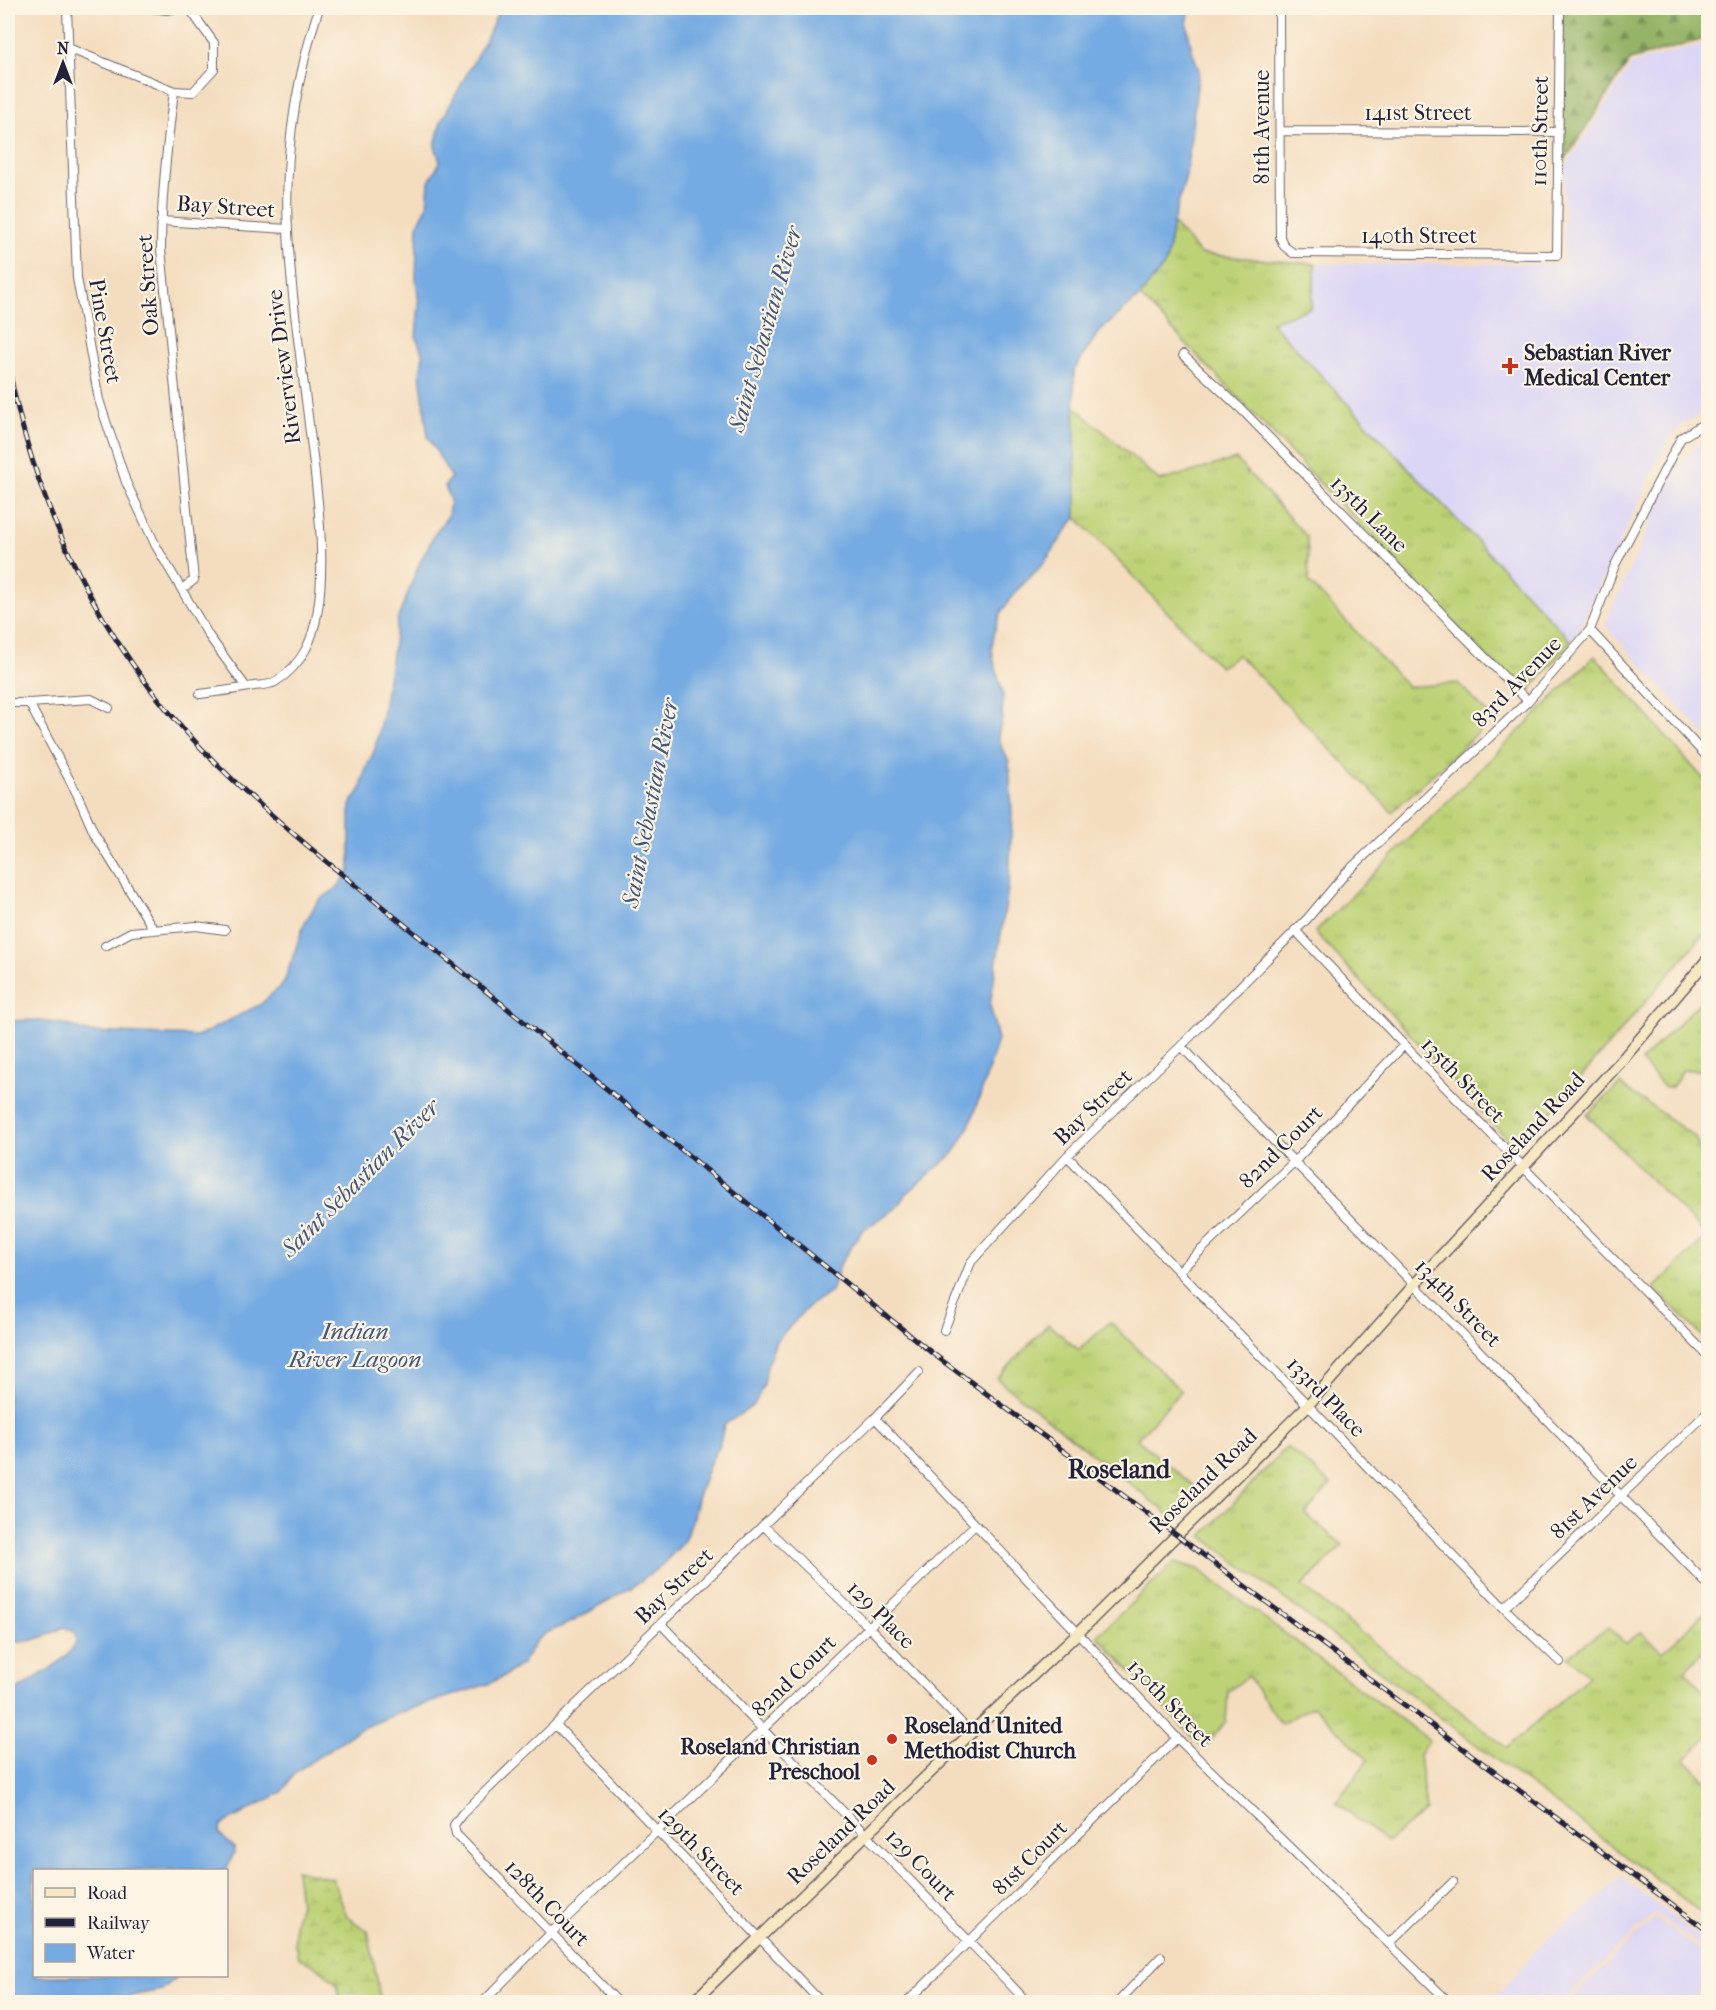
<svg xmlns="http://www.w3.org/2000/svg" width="1716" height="2010" viewBox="0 0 1716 2010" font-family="'IM FELL French Canon',serif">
  <defs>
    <pattern id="grass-tufts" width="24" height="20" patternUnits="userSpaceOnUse" patternTransform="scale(1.5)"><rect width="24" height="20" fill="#bdd276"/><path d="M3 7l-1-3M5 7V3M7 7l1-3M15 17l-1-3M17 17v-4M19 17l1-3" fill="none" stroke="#a2b467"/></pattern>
    <pattern id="forest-firs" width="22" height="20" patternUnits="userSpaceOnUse" patternTransform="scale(1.5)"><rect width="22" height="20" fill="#96b467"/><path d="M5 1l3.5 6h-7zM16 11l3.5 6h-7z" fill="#7a9256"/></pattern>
    <pattern id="wetland-marsh" width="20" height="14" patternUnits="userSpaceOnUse" patternTransform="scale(1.5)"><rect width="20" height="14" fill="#bdd276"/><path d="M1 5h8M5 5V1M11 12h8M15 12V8" fill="none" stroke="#a2b467"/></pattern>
  </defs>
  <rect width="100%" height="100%" fill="#fcf5e5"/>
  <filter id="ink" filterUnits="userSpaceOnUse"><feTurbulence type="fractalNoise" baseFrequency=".0167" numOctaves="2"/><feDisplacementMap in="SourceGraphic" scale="12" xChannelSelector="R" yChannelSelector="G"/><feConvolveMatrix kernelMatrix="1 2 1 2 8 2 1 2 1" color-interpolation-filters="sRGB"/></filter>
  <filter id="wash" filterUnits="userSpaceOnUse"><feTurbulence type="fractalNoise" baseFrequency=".008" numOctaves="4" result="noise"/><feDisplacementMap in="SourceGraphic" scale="24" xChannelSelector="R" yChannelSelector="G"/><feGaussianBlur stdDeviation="1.35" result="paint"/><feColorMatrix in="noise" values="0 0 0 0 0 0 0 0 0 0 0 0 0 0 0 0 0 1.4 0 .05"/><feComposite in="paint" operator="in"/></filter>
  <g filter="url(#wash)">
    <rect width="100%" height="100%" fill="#f4ddbf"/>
    <path fill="#dcd6f6" d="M1708,42V410L1684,423L1668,440L1578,631L1571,641L1270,321L1311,308L1316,264H1564V169L1632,64Z
      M1708,434V738L1605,625L1673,472L1705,436Z
      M1621,1877L1708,1944V1952L1657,1914H1653L1562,2002H1479L1503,1989L1545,1940L1594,1902Z
      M1655,1918L1708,1957V1983L1688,2002H1568Z"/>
    <path fill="url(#grass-tufts)" stroke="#707a58" stroke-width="1.5" d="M1173,223L1200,254L1316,264L1311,308L1271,322L1571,641L1525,696L1140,296L1166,263Z
      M1074,406L1160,481L1236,459L1307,537L1309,582L1408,687L1458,683L1493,719L1392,812L1238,655L1220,667L1076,517Z
      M1595,656L1708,784V929L1532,1134L1507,1139L1315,932Z
      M1708,994V1070H1683L1672,1087L1665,1088L1641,1061Z
      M1620,1084L1695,1137L1708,1171V1342L1654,1288L1707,1236L1587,1115Z
      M1110,1322L1181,1391L1137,1439L1200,1491L1173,1518L997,1379L1048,1324L1079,1350Z
      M1287,1447L1331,1484L1305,1514L1343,1545L1302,1586L1507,1748L1589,1676L1568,1656L1609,1627L1625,1644L1641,1632L1663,1652L1708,1609V1646L1685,1671L1708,1695V1737L1685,1759L1708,1783V1917L1495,1759L1202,1536Z
      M1175,1562L1198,1569L1429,1740L1419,1755L1426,1811L1387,1842L1336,1802L1368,1760L1313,1706L1281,1724L1248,1676L1228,1692L1226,1721L1204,1749L1097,1636Z"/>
    <path fill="url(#forest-firs)" stroke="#5c6b51" stroke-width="1.5" d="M1559,8H1708V38L1630,60L1561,166Z"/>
    <path fill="url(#wetland-marsh)" stroke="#707a58" stroke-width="1.5" d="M296,1870L333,1879L347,1917L368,1931L381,2002H340L337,1984L320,1969L298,1957L295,1944V1923L300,1904Z"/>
    <path fill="#74aae2" stroke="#4b668e" stroke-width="1.5" d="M500,8H1190L1187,24L1191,47L1199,70L1186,175L1173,223L1166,263L1140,296L1098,333L1074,370L1076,517L1044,563L1018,589L1001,612L995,629L992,646L993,658L1003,693L1002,719L998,735L1002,749L1009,761L1012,815L1009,882L990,1005L998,1040L981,1093L968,1129L954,1153L905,1195L896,1208L862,1231L841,1262L831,1291L809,1306L776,1341L767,1365L764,1384L754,1405L724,1425L719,1447L711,1460L697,1499L692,1521L683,1543L662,1565L638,1583L572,1622L546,1633L535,1642L522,1664L504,1676L488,1684L401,1712L360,1729L296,1772L282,1792L221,1825L219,1834L234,1847V1853L226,1870H34V1976H177L162,1990L136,1995L117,2002H8V1698C25,1680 69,1665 77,1639L73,1631L64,1627C45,1637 29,1644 8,1642V1021L32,1020L65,1024L87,1032L199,1036L261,1004L284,983L304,924L318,901L337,888L350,871V805L361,789L365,771L375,749L382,716L398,618L420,562L436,532L448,516L450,500L445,486L451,477L428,437L420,373L423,355L416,336L419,305L416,277L418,224L427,207L429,182L440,162L435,146L441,122L489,33Z"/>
  </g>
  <g filter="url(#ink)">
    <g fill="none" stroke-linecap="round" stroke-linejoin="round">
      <defs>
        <path id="minor" d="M67,8L77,278L99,400L126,482L156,546L209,636L246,687
          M151,8L167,10L178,8
          M1281,8L1279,12L1280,237L1284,246L1293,253L1557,255L1560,8
          M68,48L174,91
          M1280,131L1557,132
          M161,221L288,229
          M1183,355L1241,409L1528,701
          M182,589L194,580L161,249C161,196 167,144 174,91L193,92L214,69V43L189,8
          M1590,630L1708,758
          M200,694C217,692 232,690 249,687C257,685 268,686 275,682C288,674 299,662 306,649C335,592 315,478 308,416C300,354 291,293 288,231C284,156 296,79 319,8
          M8,703H29L91,699L109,708
          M29,703L77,794L94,833L154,930
          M1295,930L1404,1045L1708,1356
          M105,946L131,932L196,926L225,930
          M1181,1046L1708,1585
          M1067,1156L1504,1608L1560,1662
          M1179,1271L1294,1162L1404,1045
          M944,1330L971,1262L1067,1156L1181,1046L1307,919L1345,874L1528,701L1590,630L1615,565L1681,438L1708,421
          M875,1418L1177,1738L1449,2002
          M763,1525L869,1627L971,1733
          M1504,1608L1708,1412
          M661,1624C782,1751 907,1875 1027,2002
          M556,1725L821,2002
          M1389,1944L1453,1882
          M483,2002L551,1933L975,1525
          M618,2002L456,1834L454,1825L462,1814L875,1418L919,1372
          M907,2002L1177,1738
          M1118,2002L1161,1957"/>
        <path id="secondary" d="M693,2002L971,1733L1078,1633L1308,1405L1415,1284L1622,1060L1708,959"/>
      </defs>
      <use href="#minor" stroke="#6c6369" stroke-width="10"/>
      <use href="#secondary" stroke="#6c6369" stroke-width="13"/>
      <use href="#minor" stroke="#fff" stroke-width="8"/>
      <use href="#secondary" stroke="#f7e8c3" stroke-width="10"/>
      <defs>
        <path id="rail" d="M8,363C34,505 101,644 202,749C241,790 284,826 327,862L932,1353L1708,1931"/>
      </defs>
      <use href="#rail" stroke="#22223b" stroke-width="5"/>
      <use href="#rail" stroke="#fcf5e5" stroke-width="3" stroke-dasharray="9" stroke-linecap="butt"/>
    </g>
  </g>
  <g fill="#c8321e" stroke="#fcf5e5" stroke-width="2">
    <path d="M1507 357h6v6h6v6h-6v6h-6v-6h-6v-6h6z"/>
    <circle cx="892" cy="1739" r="6"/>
    <circle cx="872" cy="1760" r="6"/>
  </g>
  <g text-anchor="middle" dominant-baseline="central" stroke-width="4.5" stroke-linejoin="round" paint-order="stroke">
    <g font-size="22" fill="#22223b" stroke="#fcf5e5">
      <text x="1418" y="113">141st Street</text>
      <text transform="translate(1262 127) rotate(-90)">81th Avenue</text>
      <text transform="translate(1540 131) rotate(-89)">110th Street</text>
      <text transform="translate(226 207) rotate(4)">Bay Street</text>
      <text x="1419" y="236">140th Street</text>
      <text transform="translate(148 285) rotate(-94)">Oak Street</text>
      <text transform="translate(105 331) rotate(80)">Pine Street</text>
      <text transform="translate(284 367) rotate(-97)">Riverview Drive</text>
      <text transform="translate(1369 514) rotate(45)">135th Lane</text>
      <text transform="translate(1517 682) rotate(-46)">83rd Avenue</text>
      <text transform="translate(1463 1080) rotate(46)">135th Street</text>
      <text transform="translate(1093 1107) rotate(-44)">Bay Street</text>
      <text transform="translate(1533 1127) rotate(-47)">Roseland Road</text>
      <text transform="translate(1281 1147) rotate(-45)">82nd Court</text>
      <text transform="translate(1458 1303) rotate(46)">134th Street</text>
      <text transform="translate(1326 1397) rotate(46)">133rd Place</text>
      <text transform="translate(1203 1481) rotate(-44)">Roseland Road</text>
      <text transform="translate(1594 1497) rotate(-44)">81st Avenue</text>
      <text transform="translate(674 1586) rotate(-44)">Bay Street</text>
      <text transform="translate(881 1615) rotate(45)">129 Place</text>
      <text transform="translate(794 1676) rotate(-44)">82nd Court</text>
      <text transform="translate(1170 1703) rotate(46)">130th Street</text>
      <text transform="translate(841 1832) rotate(-44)">Roseland Road</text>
      <text transform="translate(701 1851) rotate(46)">129th Street</text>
      <text transform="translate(1030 1858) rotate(-45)">81st Court</text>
      <text transform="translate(921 1865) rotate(46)">129 Court</text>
      <text transform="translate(547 1903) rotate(46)">128th Court</text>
    </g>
    <g font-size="22" font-weight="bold" fill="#22223b" stroke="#fcf5e5" text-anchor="start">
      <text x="1524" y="353">Sebastian River<tspan x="1524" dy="25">Medical Center</tspan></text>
      <text x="904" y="1726">Roseland United<tspan x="904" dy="25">Methodist Church</tspan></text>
      <text x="860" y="1747" text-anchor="end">Roseland Christian<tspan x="860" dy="25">Preschool</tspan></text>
    </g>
    <g font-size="24" font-style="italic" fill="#43587e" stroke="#fcf5e5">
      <text transform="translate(765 329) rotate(-74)">Saint Sebastian River</text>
      <text transform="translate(650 803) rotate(-79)">Saint Sebastian River</text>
      <text transform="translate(360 1178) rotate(-45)">Saint Sebastian River</text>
      <text x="355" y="1331">Indian<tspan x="355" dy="28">River Lagoon</tspan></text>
    </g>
    <g font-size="26" font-weight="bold" fill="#22223b" stroke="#fcf5e5">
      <text x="1119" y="1469">Roseland</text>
    </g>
  </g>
  <rect width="1716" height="2010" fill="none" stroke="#fcf5e5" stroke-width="30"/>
  <rect x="33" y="1869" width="195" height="108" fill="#fcf5e5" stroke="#a5a1a1" stroke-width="1.5"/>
  <rect x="45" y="1888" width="30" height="9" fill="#f7e8c3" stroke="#a5a1a1" stroke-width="1.5"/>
  <text x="87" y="1899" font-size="18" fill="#22223b">Road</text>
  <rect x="45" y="1918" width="30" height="9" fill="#22223b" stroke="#a5a1a1" stroke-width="1.5"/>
  <text x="87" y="1929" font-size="18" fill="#22223b">Railway</text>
  <rect x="45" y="1944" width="30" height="18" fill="#74aae2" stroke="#a5a1a1" stroke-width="1.5"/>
  <text x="87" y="1959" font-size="18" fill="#22223b">Water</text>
  <g transform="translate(63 63)" stroke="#fcf5e5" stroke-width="4.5" paint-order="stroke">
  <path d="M0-4.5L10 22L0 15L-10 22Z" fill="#22223b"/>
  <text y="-9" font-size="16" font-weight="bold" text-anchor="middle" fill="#22223b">N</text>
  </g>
</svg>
